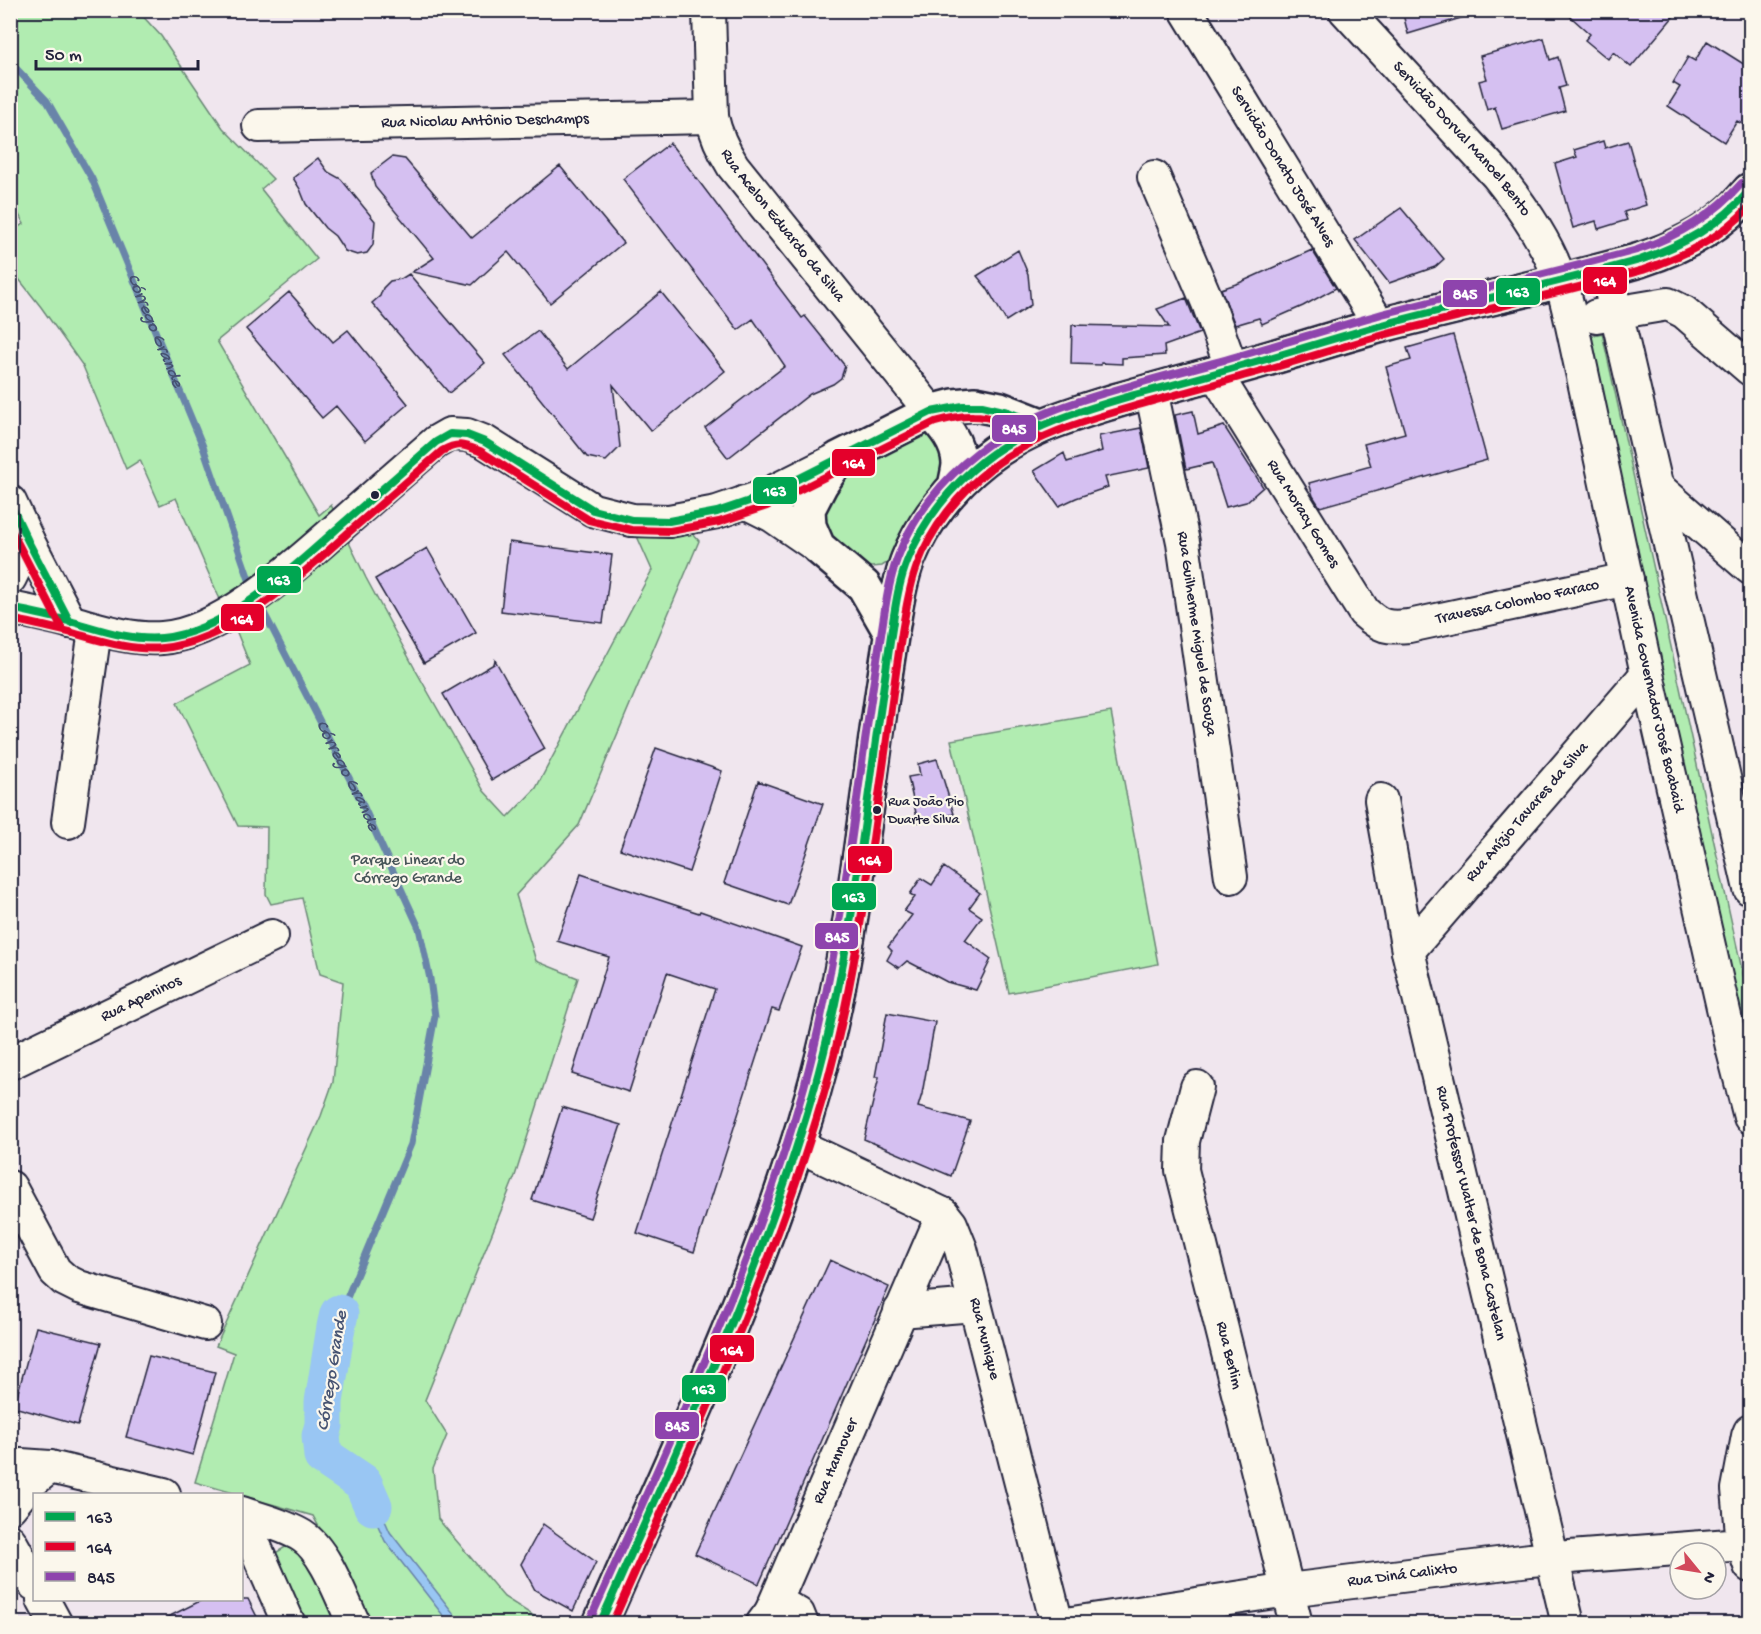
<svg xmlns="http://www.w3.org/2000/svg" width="1761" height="1634" viewBox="0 0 1761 1634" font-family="'Gochi Hand',sans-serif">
  <rect width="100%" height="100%" fill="#f0e6ee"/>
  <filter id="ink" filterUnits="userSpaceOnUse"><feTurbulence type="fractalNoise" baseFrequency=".0167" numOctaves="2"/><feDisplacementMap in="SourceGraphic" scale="12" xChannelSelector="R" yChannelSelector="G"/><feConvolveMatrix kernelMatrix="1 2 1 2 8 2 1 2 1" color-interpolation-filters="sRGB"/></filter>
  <g filter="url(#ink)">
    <path fill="#b1ecb1" stroke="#6a8776" stroke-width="1.5" d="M11,11H138L161,36L223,128L273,179L261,189L317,259L217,341L319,515L331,505L366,578L415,669L484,791L508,817L536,788L652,570L636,534L691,532L699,541L579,825L516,895L536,961L578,978L515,1176L425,1400L447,1435L433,1469L438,1519L504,1597L545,1623H371L313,1516L195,1482L234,1353L216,1346L321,1116L333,1082L343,982L320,974L302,898L271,904L266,894L267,827L238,826L177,703L250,665L236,630L218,595L176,498L160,505L140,460L126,469L83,366L41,307L11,269L10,231L24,224L11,200Z
      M1602,333L1750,1006V1063L1587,337Z
      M929,420L946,443L950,485L902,553L882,566L852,569L815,512L842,465Z
      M1111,712L1158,964L1009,993L951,740Z
      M287,1546L296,1549L306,1558L336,1623H302L272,1555Z"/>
    <path fill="#99c6f3" stroke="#6984a9" stroke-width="1.5" d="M332,1311L339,1314L324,1425L330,1448L367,1480L390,1532L461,1623H449L385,1541L360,1486L352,1481L326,1452L319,1418Z"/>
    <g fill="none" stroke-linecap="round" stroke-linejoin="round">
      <g stroke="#6984a9" stroke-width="7">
        <path id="s1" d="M10,62L47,101L92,179L202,444L252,588"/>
        <path id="s2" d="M259,603L361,801L419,928L430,979L435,1016L411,1144L344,1305L339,1314"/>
      </g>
      <path stroke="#99c6f3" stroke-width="39" d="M339,1314L336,1327L324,1402V1425L321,1436L323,1456L363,1483L373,1506"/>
    </g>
    <path fill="#d5c0f1" stroke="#22223b" stroke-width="1.5" d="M1402,10H1470L1471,15L1408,34Z
      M1563,10H1679L1631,67L1613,52L1608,59L1585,40L1590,34Z
      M1544,38L1550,60L1558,57L1566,86L1559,88L1565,111L1502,129L1495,107L1487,110L1479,81L1487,79L1480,56Z
      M1707,41L1750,68V114L1744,125L1737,121L1724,142L1668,106L1680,87L1673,83L1688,57L1695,61Z
      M1603,141L1605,148L1628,141L1646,205L1624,212L1627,220L1598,229L1596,221L1573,228L1555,164L1577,157L1574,150Z
      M670,143L802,318L805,316L845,366L841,378L833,384L810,394L728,458L705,428L785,366L753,319L738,330L623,179Z
      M392,157L405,159L472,238L560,166L623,243L550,303L508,252L472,285L412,272L434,258L375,187L371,173Z
      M318,158L328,172L341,179L375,221L373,245L367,253L357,255L345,251L335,236L325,228L306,204L300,189L293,178Z
      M1401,208L1444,259L1435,267L1389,283L1355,240Z
      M1018,250L1028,274L1031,305L1006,321L987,288L977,276Z
      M1312,250L1336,288L1303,306L1262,324L1259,318L1235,325L1221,289L1239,283Z
      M409,274L485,363L449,393L372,303L380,296L383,288L390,281L401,279Z
      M289,292L333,342L348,330L408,404L365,441L336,406L322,418L246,329Z
      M661,292L725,371L651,431L613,385L620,447L606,461L587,457L505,355L538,331L568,369Z
      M1186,298L1200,333L1164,346L1165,355L1122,358V364L1101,363V365L1071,364L1072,325L1169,327L1157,309Z
      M1453,335L1487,460L1320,507L1313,496L1309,483L1371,466L1364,444L1405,433L1386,367L1411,360L1407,348Z
      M1193,411L1198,434L1224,426L1263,487L1246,502L1226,507L1212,463L1186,469L1175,415Z
      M1141,428L1149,468L1105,477L1108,487L1076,498L1059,506L1034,471L1064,453L1067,462L1102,451L1099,436Z
      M509,542L612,555L603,623L501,611Z
      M427,548L476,633L424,663L375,579Z
      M495,660L545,749L492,780L443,694L494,664Z
      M656,748L722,771L689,872L620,849Z
      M937,759L954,814L918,822L908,777L920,775L918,764Z
      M758,781L823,804L788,905L724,883Z
      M944,867L980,893L969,908L982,917L965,940L991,959L976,990L947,982L907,961L899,968L887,960L892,951L888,947L912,915L904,911L915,897L910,894L921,878L932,885Z
      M581,874L699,913L700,911L802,947L779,1011L772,1009L694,1252L637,1233L715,989L667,973L629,1092L572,1074L609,957L557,941Z
      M887,1013L935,1022L922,1094L918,1107L970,1121L951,1176L864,1139L879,1077H875Z
      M562,1107L621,1125L590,1218L532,1200Z
      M830,1260L889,1287L759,1584L695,1554Z
      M36,1327L101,1343L78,1425L14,1407Z
      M149,1356L215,1372L193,1455L126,1437Z
      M543,1524L596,1562L573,1611L535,1590L521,1564Z
      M204,1599H248L260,1623H156Z"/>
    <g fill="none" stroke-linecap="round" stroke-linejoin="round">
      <defs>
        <g id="minor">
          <path id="s3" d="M709,10L712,117C716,136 723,150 733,166L931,412"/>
          <path id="s4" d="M1186,10L1380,326"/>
          <path id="s5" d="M1345,10L1497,175C1521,205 1548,243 1560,280C1565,293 1568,307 1571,321L1647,674L1732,1047L1750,1117"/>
          <path id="s6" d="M259,126L712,117"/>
          <path d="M1154,177L1208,303L1232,369"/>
          <path d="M1606,269L1750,889"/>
          <path d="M1596,316L1668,304L1684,312L1750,369"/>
          <path id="s7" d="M1215,373L1364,612C1381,627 1387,628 1409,626L1627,579"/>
          <path id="s8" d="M1151,390L1183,542L1231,877"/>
          <path d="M1657,487L1750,568"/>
          <path d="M10,502L28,541L70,622"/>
          <path d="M745,502L773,516L818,547"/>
          <path d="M10,578L28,541"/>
          <path d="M10,608C30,612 49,616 68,621C99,629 129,640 162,638C224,634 301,560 347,520C376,494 406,468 436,442L450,434L467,435L485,442L593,510L632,520L669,521L717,512L764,496L838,459"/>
          <path id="s9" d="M1381,800L1408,951L1568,1624"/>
          <path d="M68,822L95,630"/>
          <path id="s10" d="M1408,951L1647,674"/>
          <path id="s11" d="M10,1063L272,936"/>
          <path id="s12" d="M1197,1087L1183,1141L1182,1170L1296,1624"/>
          <path id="s13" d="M797,1145L943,1214L951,1224L961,1249L1057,1624"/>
          <path d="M10,1187L55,1271L65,1280L79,1287L205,1324"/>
          <path d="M900,1311L975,1305"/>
          <path d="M1750,1431L1748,1436L1738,1489L1743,1544L1750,1566"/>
          <path d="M10,1466L21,1465L50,1467L164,1494"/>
          <path d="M10,1507L30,1483L50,1467"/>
          <path d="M242,1513C262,1520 284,1525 302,1536C325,1550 342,1599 354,1624"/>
          <path d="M242,1517L289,1624"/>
          <path d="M10,1541L34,1584"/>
          <path d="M43,1600L56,1624"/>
          <path id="s14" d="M771,1612L943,1214"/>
          <path d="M762,1624L771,1612L786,1607L798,1614L802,1624"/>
          <path id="s15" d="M1066,1624L1288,1590L1530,1560L1743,1544"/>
        </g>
        <path id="major" d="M931,412C944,426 958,442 959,463C959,470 956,480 955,487
          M891,633L864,586L818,547L809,526L808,509L821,484L838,459L931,412L954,406L975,404L1000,409L1041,425
          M600,1624C676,1450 761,1276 813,1093C847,975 860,852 877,731C883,689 889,647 896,606C899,590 902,574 908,559C923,522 952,485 984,460C1024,428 1067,416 1115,401C1153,390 1190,380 1227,370C1281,356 1332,338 1386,324C1470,302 1556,284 1640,260C1671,250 1702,236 1727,214C1736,207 1743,198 1750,190"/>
      </defs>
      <use href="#minor" stroke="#22223b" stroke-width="36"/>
      <use href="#major" stroke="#22223b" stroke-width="38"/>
      <use href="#minor" stroke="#fbf7ec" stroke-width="32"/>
      <use href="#major" stroke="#fbf7ec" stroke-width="33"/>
      <defs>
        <path id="bus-1" d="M10,503L28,541L70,622
          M10,608C31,612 52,617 73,622C101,630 132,641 162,638C227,632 293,568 340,526C372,498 404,470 436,442L450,434L467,435L485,442L593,510L632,520L669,521L717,512L764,496L931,412L963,406H982L1008,412L1041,425
          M600,1624C677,1449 760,1277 813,1093C846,978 860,858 876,740C881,705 886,670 891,635C895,609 898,583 908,559C923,521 951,486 984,460C1028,426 1082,410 1134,395C1169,386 1203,377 1237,367C1287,354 1336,337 1386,324C1471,302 1556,283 1640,260C1683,245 1720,225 1750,190"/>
        <path id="bus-2" d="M10,528L61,627
          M10,619C31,623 52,628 73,633C102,641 132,651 162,648C231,642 300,576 349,532C380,505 411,478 442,451C458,442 464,445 480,451L589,520L631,530L670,531L719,522L767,506L935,422C947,419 960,415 973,416C995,416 1017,427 1037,435
          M612,1624C688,1451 770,1279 823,1097C856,982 869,864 886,746C891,708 896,670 902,632C906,610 909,587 917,566C931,528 959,493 991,468C1032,436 1083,421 1132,407C1169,396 1206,387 1243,376C1293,363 1342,346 1391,333C1475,312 1560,293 1643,270C1683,256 1722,238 1750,206"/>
        <path id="bus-3" d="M590,1620C668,1445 752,1271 804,1087C835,974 849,857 865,741C870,706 875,671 881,635C885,610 888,583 897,559C912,517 943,479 978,452C1022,417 1076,401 1129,386C1166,375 1204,366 1242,355C1288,342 1335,327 1382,314C1467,292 1552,273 1637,250C1678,236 1713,216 1742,183"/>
      </defs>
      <use href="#bus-1" stroke="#fbf7ec" stroke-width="12"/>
      <use href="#bus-2" stroke="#fbf7ec" stroke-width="12"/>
      <use href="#bus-3" stroke="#fbf7ec" stroke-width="12"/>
      <use href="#bus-1" stroke="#00a651" stroke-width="8"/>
      <use href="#bus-2" stroke="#e4002b" stroke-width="8"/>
      <use href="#bus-3" stroke="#8e44ad" stroke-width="8"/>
    </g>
  </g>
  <g fill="#22223b" stroke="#fbf7ec" stroke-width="2">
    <circle cx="375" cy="495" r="5"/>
    <circle cx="877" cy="810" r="5"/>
  </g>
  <g text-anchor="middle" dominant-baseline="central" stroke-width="4.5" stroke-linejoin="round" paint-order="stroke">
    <g font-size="14" fill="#22223b" stroke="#fbf7ec" text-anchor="start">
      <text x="888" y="802">Rua João Pio<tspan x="888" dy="18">Duarte Silva</tspan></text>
    </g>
    <g font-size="16" fill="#22223b" stroke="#fbf7ec">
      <text stroke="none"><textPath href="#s6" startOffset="226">Rua Nicolau Antônio Deschamps</textPath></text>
      <text stroke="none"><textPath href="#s5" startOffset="174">Servidão Dorval Manoel Bento</textPath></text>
      <text stroke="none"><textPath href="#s4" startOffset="184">Servidão Donato José Alves</textPath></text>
      <text stroke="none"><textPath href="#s3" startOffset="238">Rua Acelon Eduardo da Silva</textPath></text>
      <text stroke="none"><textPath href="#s7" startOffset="166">Rua Moracy Gomes</textPath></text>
      <text stroke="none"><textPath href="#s7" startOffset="442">Travessa Colombo Faraco</textPath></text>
      <text stroke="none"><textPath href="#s8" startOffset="248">Rua Guilherme Miguel de Souza</textPath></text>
      <text stroke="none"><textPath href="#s5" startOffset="777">Avenida Governador José Boabaid</textPath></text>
      <text stroke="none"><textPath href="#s10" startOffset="183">Rua Anízio Tavares da Silva</textPath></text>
      <text stroke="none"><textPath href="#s11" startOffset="146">Rua Apeninos</textPath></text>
      <text stroke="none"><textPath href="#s9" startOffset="423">Rua Professor Walter de Bona Castelan</textPath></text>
      <text stroke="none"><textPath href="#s13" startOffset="294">Rua Munique</textPath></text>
      <text stroke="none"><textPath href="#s12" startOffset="276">Rua Berlim</textPath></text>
      <text stroke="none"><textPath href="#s14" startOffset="164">Rua Hannover</textPath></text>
      <text stroke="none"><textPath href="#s15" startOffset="340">Rua Diná Calixto</textPath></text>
    </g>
    <g font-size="16" fill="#465458" stroke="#fbf7ec">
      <text x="408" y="861">Parque Linear do<tspan x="408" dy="18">Córrego Grande</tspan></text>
    </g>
    <g font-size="18" font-style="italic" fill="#465372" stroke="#fbf7ec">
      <text stroke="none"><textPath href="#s1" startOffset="308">Córrego Grande</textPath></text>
      <text stroke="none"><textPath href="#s2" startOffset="194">Córrego Grande</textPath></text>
      <text transform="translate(333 1371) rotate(-81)">Córrego Grande</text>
    </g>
  </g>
  <g stroke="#fbf7ec" stroke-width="2">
    <rect x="1582" y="266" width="46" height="29" rx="6" fill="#e4002b"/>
    <rect x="1495" y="277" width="46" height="29" rx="6" fill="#00a651"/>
    <rect x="1442" y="279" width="46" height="29" rx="6" fill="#8e44ad"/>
    <rect x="991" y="414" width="46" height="29" rx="6" fill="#8e44ad"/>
    <rect x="831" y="448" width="45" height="29" rx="6" fill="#e4002b"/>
    <rect x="752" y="476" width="46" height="29" rx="6" fill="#00a651"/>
    <rect x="256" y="565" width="46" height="29" rx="6" fill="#00a651"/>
    <rect x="220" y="603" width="45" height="29" rx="6" fill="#e4002b"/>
    <rect x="847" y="845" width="46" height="29" rx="6" fill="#e4002b"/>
    <rect x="831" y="882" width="46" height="29" rx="6" fill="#00a651"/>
    <rect x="814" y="922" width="45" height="28" rx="6" fill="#8e44ad"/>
    <rect x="709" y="1334" width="46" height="29" rx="6" fill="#e4002b"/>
    <rect x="681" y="1374" width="46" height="29" rx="6" fill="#00a651"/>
    <rect x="654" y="1411" width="46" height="29" rx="6" fill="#8e44ad"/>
  </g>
  <g font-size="16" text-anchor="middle" font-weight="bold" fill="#fff">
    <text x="1605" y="286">164</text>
    <text x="1518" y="297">163</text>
    <text x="1465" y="299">845</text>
    <text x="1014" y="434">845</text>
    <text x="854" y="468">164</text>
    <text x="775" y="496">163</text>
    <text x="279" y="585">163</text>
    <text x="242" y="624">164</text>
    <text x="870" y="865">164</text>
    <text x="854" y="902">163</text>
    <text x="837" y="942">845</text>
    <text x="732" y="1355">164</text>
    <text x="704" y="1394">163</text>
    <text x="677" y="1431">845</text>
  </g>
  <rect width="1761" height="1634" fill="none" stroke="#fbf7ec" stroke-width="36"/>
  <rect x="18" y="18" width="1725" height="1598" fill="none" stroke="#22223b" stroke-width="2" filter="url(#ink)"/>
  <rect x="33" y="1493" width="210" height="108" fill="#fbf7ec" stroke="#a4a2a5" stroke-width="1.5"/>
  <rect x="45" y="1512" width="30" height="9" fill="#00a651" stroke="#a4a2a5" stroke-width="1.5"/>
  <text x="87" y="1523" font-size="18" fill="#22223b">163</text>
  <rect x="45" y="1542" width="30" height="9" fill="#e4002b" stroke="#a4a2a5" stroke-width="1.5"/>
  <text x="87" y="1553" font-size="18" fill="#22223b">164</text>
  <rect x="45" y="1572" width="30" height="9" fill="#8e44ad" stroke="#a4a2a5" stroke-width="1.5"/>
  <text x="87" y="1583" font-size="18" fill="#22223b">845</text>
  <g transform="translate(1698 1571) rotate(120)"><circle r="28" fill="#fbf7ec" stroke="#a4a2a5" stroke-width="1.5"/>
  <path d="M0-4.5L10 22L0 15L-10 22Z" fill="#d1495b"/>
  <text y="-9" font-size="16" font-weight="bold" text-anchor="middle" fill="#22223b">N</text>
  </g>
  <path d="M36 60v9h162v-9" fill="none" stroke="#22223b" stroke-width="3"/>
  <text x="45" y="60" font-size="18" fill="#22223b" stroke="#fbf7ec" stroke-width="4.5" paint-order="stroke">50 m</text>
</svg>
